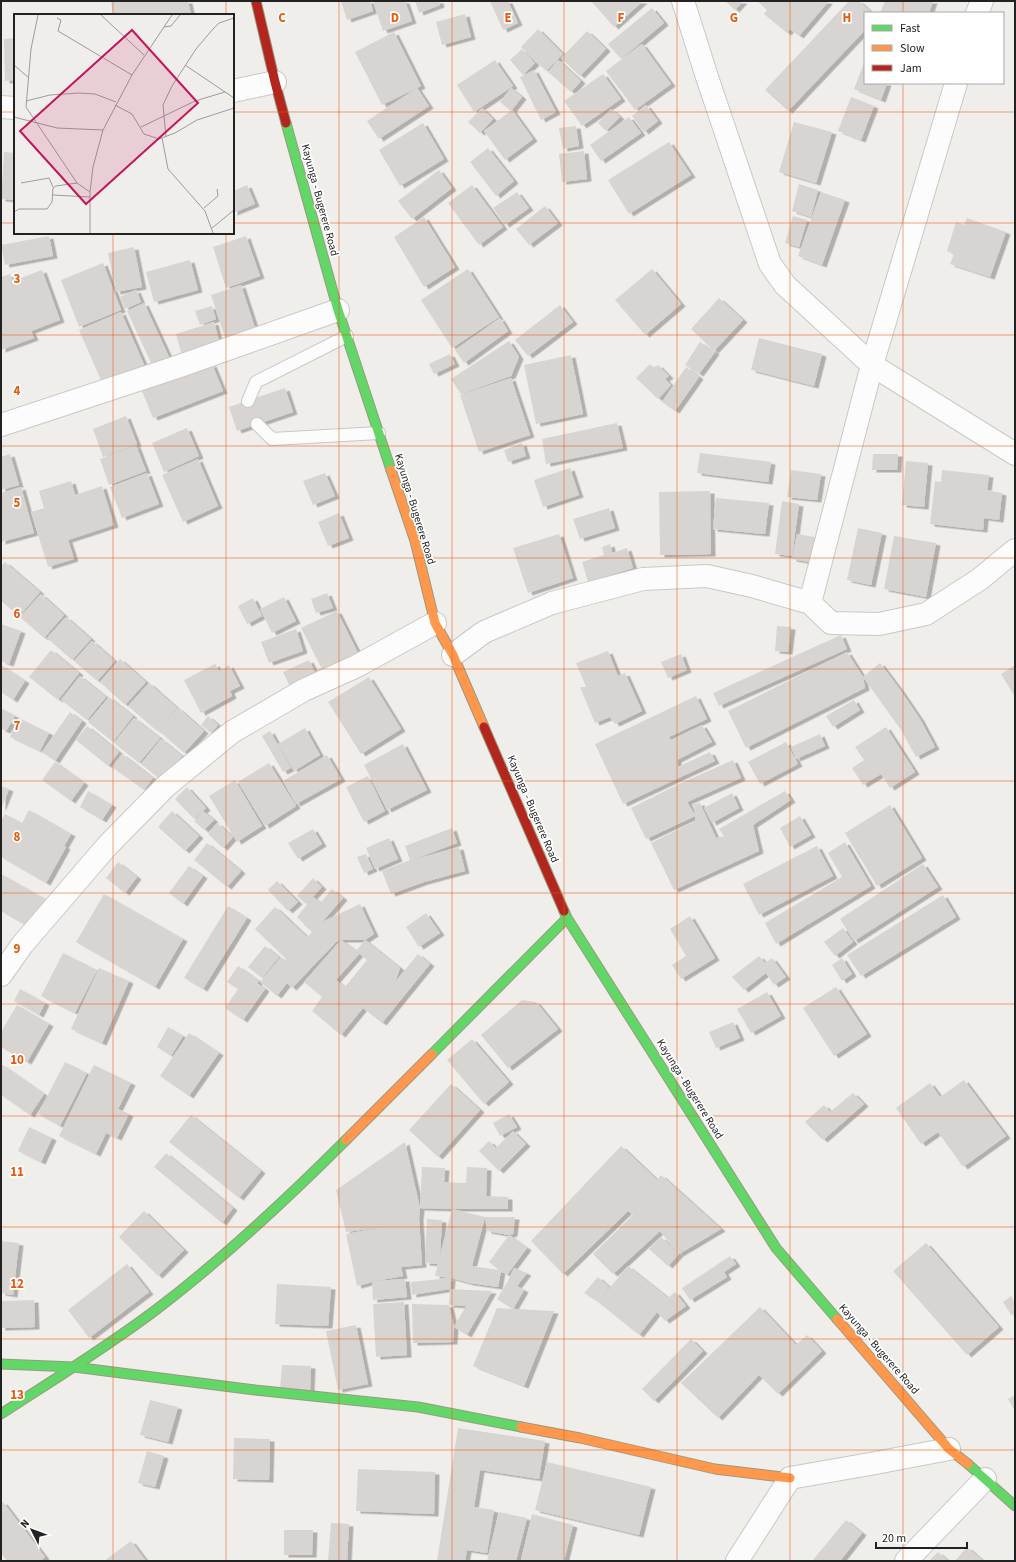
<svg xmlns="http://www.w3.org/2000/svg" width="1016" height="1562" viewBox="0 0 1016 1562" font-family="'Source Sans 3',sans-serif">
  <defs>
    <filter id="shadow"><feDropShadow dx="4.5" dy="2.5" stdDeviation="0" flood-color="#0004"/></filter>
  </defs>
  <rect width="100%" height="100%" fill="#f0eeeb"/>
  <path fill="#d7d4d2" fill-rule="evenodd" filter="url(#shadow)" d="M111,1H188L191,15H113Z
    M341,1H370L373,11L347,20Z
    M373,1H405L412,21L383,31Z
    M415,1H439L440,5L419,13Z
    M490,1H508L518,23L503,30Z
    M591,1H643L614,27Z
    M725,1H743L735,10Z
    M757,1H827L828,2L799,36L790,29L787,33L764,14L767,10Z
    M849,1H859L872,13H865V30L788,111L765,90Z
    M885,1H933L929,13H880Z
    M652,8L664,23L621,59L608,44Z
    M465,14L471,37L442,45L436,22Z
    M538,29L563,54L546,71L521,47Z
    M587,31L606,49L580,76L561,58Z
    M394,32L421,86L382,105L355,52Z
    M15,38V80L5,81L4,39Z
    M642,44L671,84L635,110L606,71Z
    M522,49L535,63L523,75L510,60Z
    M495,60L513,86L474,112L457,85Z
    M558,60L581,81L571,92L548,72Z
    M865,60V83H887L881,100L854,89Z
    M534,70L556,112L541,120L520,77Z
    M603,74L621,99L582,126L564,101Z
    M417,88L429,106L379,139L367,121Z
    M511,88L522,97L511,111L500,102Z
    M851,97L874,106L861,140L838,131Z
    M646,105L658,121L644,132L632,116Z
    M482,108L493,119L480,133L468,122Z
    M611,109L620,117L606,131L598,123Z
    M512,110L533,139L505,160L484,131Z
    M629,117L641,133L601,161L590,145Z
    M794,122L832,132L816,183L779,172Z
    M423,123L444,159L400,186L379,150Z
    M576,126L579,146L563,149L559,128Z
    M669,142L691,175L629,214L608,180Z
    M488,148L514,181L496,196L470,162Z
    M584,151L587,179L562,182L559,154Z
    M4,152L15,153V200L1,199Z
    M439,170L452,188L412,219L398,201Z
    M799,184L818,190L811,217L792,211Z
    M247,185L255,204L233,213V191Z
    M472,185L503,227L479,245L448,203Z
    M517,192L529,208L505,225L493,208Z
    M821,192L845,200L822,265L798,256Z
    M545,206L558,223L529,245L516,229Z
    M793,216L807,220L799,247L785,243Z
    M424,217L455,267L424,287L394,237Z
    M967,218L1006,232L990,277L950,264L954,254L947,251L956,222L964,225Z
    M49,236L53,256L5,265L1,245Z
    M246,236L260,276L226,288L213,247Z
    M134,247L142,287L116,292L108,253Z
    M190,260L198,290L154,302L146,272Z
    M103,263L121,310L79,327L61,280Z
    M468,269L499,317L452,348L421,300Z
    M652,269L681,304L645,335L615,300Z
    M42,270L60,320L31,331L34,338L1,350V277L10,274L13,281Z
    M241,285L255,328L225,338L211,295Z
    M136,290L141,302L125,309L120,297Z
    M719,298L743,320L714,351L691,329Z
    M144,303L169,357L152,365L127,311Z
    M560,305L573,322L528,356L515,340Z
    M212,306L216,319L200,325L195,311Z
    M121,312L145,367L103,385L79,330Z
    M500,318L508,331L464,363L455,350Z
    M214,322L220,345L182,356L176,334Z
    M759,338L822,354L814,386L751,370Z
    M509,341L519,357L511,376L461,394L451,379Z
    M700,342L715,352L699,374L685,365Z
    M450,354L455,364L434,374L429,364Z
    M571,355L583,414L536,424L524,365Z
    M212,364L223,391L153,418L142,391Z
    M650,364L654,368L658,365L669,376L665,379L671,385L658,399L636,378Z
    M686,367L699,377L675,411L662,402Z
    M511,378L530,435L479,452L460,395Z
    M285,388L293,412L237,431L229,407Z
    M126,416L137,444L103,457L93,429Z
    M617,423L623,448L546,464L542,439Z
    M187,428L199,456L164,472L152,443Z
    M522,443L526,456L508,462L504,450Z
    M136,445L146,471L109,485L100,459Z
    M700,453L771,462L768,482L697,473Z
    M10,454L19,485L1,490V457Z
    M873,454H898L897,470H872Z
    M198,459L218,506L183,522L162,475Z
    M906,461L928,463L924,507L902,505Z
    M570,468L579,495L543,507L534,480Z
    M791,470L821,474L817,500L787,497Z
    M942,470L989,475L987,490L1002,493L999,520L984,518L983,530L930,524L935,481L941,482Z
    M147,473L159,504L122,518L110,487Z
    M325,473L335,496L313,505L303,481Z
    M71,481L75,495L102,486L114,525L68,540L74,559L48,567L31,512L44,508L39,491Z
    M21,487L34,533L1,542V493Z
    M710,491L711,554L660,555L659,492Z
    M716,498L769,503L765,534L713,529Z
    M782,501L799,504L792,556L775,554Z
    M609,508L615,528L580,539L573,519Z
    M339,513L349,538L328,546L318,522Z
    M858,528L882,533L871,585L847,580Z
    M559,534L573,578L528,593L513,548Z
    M797,534L820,538L815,563L792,559Z
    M894,536L936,543L926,597L884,589Z
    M610,544L612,553L627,548L633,568L588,582L582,562L604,555L602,547Z
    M5,562L40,592L19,616L1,601V566Z
    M327,593L333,608L316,613L311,599Z
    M41,594L64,615L44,638L20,617Z
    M284,597L296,621L272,633L260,609Z
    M253,598L262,616L247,624L238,606Z
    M337,611L359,655L324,673L301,628Z
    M66,617L91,639L72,660L47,638Z
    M1,624L21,631L9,664L1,661Z
    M777,626L791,627L788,652L775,651Z
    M296,629L303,651L269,663L261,642Z
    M841,635L847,649L719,706L713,693Z
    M92,641L115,661L97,681L74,661Z
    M51,650L79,673L58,700L29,677Z
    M608,651L618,676L625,673L642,711L615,724L610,717L595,723L580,687H586L576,663Z
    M847,652L863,677L880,663L901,691L920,719L935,747L916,757L901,730L863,677L865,688L746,748L728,711Z
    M681,654L687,670L668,678L661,662Z
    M120,659L146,682L125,705L100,682Z
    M309,660L317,677L291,689L283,672Z
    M215,664L219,671L229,665L240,686L230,691L232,696L201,713L184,680Z
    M1,665L25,681L13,700L1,692Z
    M1015,665V697L1001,674Z
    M80,676L106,697L87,720L61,700Z
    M369,677L401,729L361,754L328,702Z
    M149,683L177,708L157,731L128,706Z
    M696,696L707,719L669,737L671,740L702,725L712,742L677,760L678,767L710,752L715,761L623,804L595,744Z
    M109,697L133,716L113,742L88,722Z
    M854,700L860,710L833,727L826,716Z
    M1,708L15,716L6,731L1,729Z
    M178,708L204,731L184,753L158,730Z
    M70,712L82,721L55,761L42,752Z
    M208,716L218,725L211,733L201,725Z
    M19,718L49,733L40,751L10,737Z
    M134,718L160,738L139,763L114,743Z
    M87,726L119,752L108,766L76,740Z
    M886,727L915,772L890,788L881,774L863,785L852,768L864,760L855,747Z
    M305,728L320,755L294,771L278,744Z
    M270,731L291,768L283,772L262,736Z
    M820,734L825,746L796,759L791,747Z
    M161,739L182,756L162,781L141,764Z
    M786,742L798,764L760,784L748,762Z
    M403,744L427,790L387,810L364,765Z
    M122,754L153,778L144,790L112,767Z
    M327,755L341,779L296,804L283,781Z
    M733,760L741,778L687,802L695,815L693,804L700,803L716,838L724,836L719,829L785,791L791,800L753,825L759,851L674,890L651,843L695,821V816L646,839L631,808L679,784Z
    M55,762L84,783L71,801L42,780Z
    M269,763L296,806L265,826L238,782Z
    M368,776L385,811L364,822L346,787Z
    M235,780L262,826L237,842L209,796Z
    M1,786L9,789L1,809Z
    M187,787L206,808L194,819L175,799Z
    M88,791L112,805L102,820L80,807Z
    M732,793L739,808L712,823L704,808Z
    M890,805L922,858L877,886L845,833Z
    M29,810L71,834L64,846L66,847L46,883L1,857V821L5,814L22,823Z
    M172,811L199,836L185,851L158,827Z
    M203,811L214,820L204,830L194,821Z
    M800,816L811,835L790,847L780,828Z
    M217,823L233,837L223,848L208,834Z
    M452,828L457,843L412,860L459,847L465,871L424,882L391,894L382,871L410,860L405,846Z
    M313,829L322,844L298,859L288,843Z
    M389,838L398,859L375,869L366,848Z
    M845,842L871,886L776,944L765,923L842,877L828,853Z
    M207,843L241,871L227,887L194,860Z
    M817,846L833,876L759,915L743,884Z
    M366,854L373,869L364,873L357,857Z
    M118,862L137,877L125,893L106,878Z
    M923,864L938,887L854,941L840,919Z
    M189,866L203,876L183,904L169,893Z
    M1,874L47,900L30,928L1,911Z
    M313,878L322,887L306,904L297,896Z
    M277,881L298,902L288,911L268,890Z
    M332,889L343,898L322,922L360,904L374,934L365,940L400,968L395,982L418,954L430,964L382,1023L363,1008L341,1035L312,1011L322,997L304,982L341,940L336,942L292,988L287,983L277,996L260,982L281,957L285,960L286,959L255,929L275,907L307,937L312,932L303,924ZM341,940H365L356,951ZM356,951L367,960L345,987L336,980L359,954Z
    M104,894L183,939L155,987L76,942Z
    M943,895L956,917L861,976L847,955Z
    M313,897L321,903L303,923L297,917Z
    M228,906L247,918L203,989L184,978Z
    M426,913L440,933L419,947L406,927Z
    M690,916L715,958L681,979L672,965L686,956L670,929Z
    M843,928L853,942L835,956L824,942Z
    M265,946L279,957L262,978L248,967Z
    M63,953L97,970L75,1013L41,996Z
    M759,956L765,963L772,958L786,977L774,985L766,973L744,990L732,977Z
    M842,958L852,974L842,981L832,965Z
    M238,966L259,981L257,983L265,989L243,1020L225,1008L238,989L227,982Z
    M99,968L129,981L102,1043L71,1029Z
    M836,987L867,1034L834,1056L803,1008Z
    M20,989L45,1003L39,1015L14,1001Z
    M767,992L781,1016L751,1033L737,1009Z
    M522,1000L536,1002L558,1029L508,1068L481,1035Z
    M17,1005L49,1024L27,1062L1,1047V1032Z
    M733,1022L740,1038L716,1048L709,1032Z
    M168,1027L183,1036L171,1056L157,1047Z
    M189,1033L219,1053L189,1096L160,1076Z
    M472,1039L509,1082L484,1104L447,1060Z
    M65,1062L87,1073L60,1126L38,1114Z
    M1,1064L44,1094L30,1115L1,1095Z
    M94,1065L131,1083L118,1109L129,1114L117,1138L106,1133L96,1154L59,1136Z
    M964,1080L1006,1136L963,1167L938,1132L921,1144L896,1108L930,1083L940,1097Z
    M451,1084L480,1110L438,1157L409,1130Z
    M853,1093L864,1104L823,1140L805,1122L824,1105L830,1112Z
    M509,1114L517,1127L500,1136L493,1123Z
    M191,1115L261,1171L239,1198L169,1142Z
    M29,1127L52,1138L41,1162L18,1151Z
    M513,1131L526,1144L499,1171L479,1151L489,1141L496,1148Z
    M405,1142L420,1208L422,1167L445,1168L444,1182L466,1183L467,1167L487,1168L486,1196L508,1197V1209H452L485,1217H515L513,1234L509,1235L487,1231L485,1217L472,1266L499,1270L489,1262L509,1235L527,1248L507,1275L501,1271L498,1287L470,1283L451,1278L450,1289L412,1295L411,1282L451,1278L435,1276L438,1264L425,1263L427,1219L442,1220L440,1256L452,1209L420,1208L419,1218L422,1265L401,1267L403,1276L375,1281L405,1279L407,1297L373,1300L372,1282L357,1286L346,1234L383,1227L346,1232L336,1190Z
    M621,1146L657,1180L661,1175L721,1229L679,1254L668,1266L649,1249L661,1237L679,1254L660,1231L613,1274L593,1254L633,1215L628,1211L563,1274L531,1241Z
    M166,1153L233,1208L222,1223L154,1167Z
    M144,1211L184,1250L158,1276L119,1237Z
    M1,1241L19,1243L13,1295L1,1293Z
    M926,1243L999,1327L967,1355L893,1271Z
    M730,1256L736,1264L724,1272L727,1277L690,1300L682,1288Z
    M127,1264L149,1292L89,1338L68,1310Z
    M628,1266L668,1298L675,1292L686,1306L665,1321L657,1312L639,1335L598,1302L584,1293L598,1277L609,1287L602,1297Z
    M514,1268L527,1273L517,1286L524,1290L513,1309L497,1299L508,1281Z
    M277,1284L331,1287L328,1326L275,1324Z
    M450,1289L492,1291L467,1335L454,1327L466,1306L449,1305Z
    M1011,1296L1015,1303V1313L1011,1315L1003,1302Z
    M34,1300L35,1327L1,1328V1301Z
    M404,1302L407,1355L376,1357L373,1304Z
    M412,1304L449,1305L454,1327L453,1342L413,1343Z
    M760,1307L796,1345L807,1335L822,1351L778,1394L759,1375L718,1418L681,1383Z
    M497,1308L554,1311L524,1386L473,1366Z
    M356,1325L368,1384L338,1390L326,1331Z
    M691,1339L703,1351L654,1401L642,1389Z
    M282,1365L311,1366L310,1391L280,1390Z
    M1015,1395V1411L1008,1399Z
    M150,1400L178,1407L168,1442L140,1435Z
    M458,1428L545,1441L539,1479L480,1470L474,1507L494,1510L487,1553L467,1550L465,1561H437Z
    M234,1438L270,1439L269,1480L233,1479Z
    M147,1451L164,1456L155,1487L138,1483Z
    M547,1462L651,1487L639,1535L535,1510Z
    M358,1469L435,1472L434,1514L356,1511Z
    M3,1502L45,1557L40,1561H7L1,1553V1503Z
    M499,1512L527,1518L516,1561H487Z
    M532,1514L573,1525L564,1561H521Z
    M846,1520L862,1533L840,1561H812Z
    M331,1523L349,1524L347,1561H328Z
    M284,1530H313L312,1555H284Z
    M131,1541L146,1561H104Z
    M967,1547L983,1561H955Z
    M938,1552L948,1561H929Z"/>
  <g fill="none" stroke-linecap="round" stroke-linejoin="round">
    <defs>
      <path id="lane" d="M248,401L256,382L347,336
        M257,424L272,439L379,433"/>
      <path id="street" d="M683,1L707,77L770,264L785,285L872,365L1015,454
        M977,13L982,1
        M233,91L275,82
        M1,107L15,108
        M1,425L177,367L338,310
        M810,603L872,365L956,83
        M453,655L484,632L552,603L643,579L707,576L752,586L810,603L831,623L879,624L926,614L980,579L1015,550
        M1,975L22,945L108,845L166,786L232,732L304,690L357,666L435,623
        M737,1561L790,1478L870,1464L949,1449
        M906,1561L985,1479"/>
      <path id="fast" d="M286,123L338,310L391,470
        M564,911L567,918L776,1248L837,1319
        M432,1054L567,918
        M1,1364L74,1367L255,1390L418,1407L521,1427
        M1,1414C53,1380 107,1347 157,1309C224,1258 286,1200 346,1140
        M968,1464L1015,1506"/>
      <path id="slow" d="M391,470L415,541L435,623L453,655L484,727
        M346,1140L432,1054
        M837,1319L949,1449L968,1464
        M521,1427L580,1438L715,1469L790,1478"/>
      <path id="jam" d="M256,1L275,82L286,123
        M484,727L564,911"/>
    </defs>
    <use href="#lane" stroke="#c9c8c7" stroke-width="14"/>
    <use href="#street" stroke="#c9c8c7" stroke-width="24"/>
    <use href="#fast" stroke="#999a82" stroke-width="11"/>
    <use href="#slow" stroke="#999a82" stroke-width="11"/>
    <use href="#jam" stroke="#999a82" stroke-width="11"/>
    <use href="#lane" stroke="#fdfcfc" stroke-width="12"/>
    <use href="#street" stroke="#fdfcfc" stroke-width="22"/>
    <use href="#fast" stroke="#63d668" stroke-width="9"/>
    <use href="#slow" stroke="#ff974d" stroke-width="9"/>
    <use href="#jam" stroke="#b3261e" stroke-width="9"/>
  </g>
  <path fill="none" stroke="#e8590c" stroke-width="1" stroke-opacity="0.55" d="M113,1V15M226,1V15M339,1V1561M452,1V1561M564,1V1561M677,1V1561M790,1V1561M903,1V13M903,83V1561M1,112H15M233,112H1015M1,223H15M233,223H1015M113,233V1561M226,233V1561M1,335H1015M1,446H1015M1,558H1015M1,669H1015M1,781H1015M1,893H1015M1,1004H1015M1,1116H1015M1,1227H1015M1,1339H1015M1,1450H1015"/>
  <g text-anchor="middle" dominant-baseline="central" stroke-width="3.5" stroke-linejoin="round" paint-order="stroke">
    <g font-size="11" fill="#222" stroke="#fff">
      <text transform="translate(320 200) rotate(75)">Kayunga - Bugerere Road</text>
      <text transform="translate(415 509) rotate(73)">Kayunga - Bugerere Road</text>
      <text transform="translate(533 809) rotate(67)">Kayunga - Bugerere Road</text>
      <text transform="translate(690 1089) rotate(58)">Kayunga - Bugerere Road</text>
      <text transform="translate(879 1349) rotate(49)">Kayunga - Bugerere Road</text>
    </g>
  </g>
  <g transform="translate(14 14)">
    <rect width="220" height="220" fill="#f0eeeb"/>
    <path fill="none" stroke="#9e9c9b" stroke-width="1" d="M24,1L17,35L12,93L63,169M87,1L130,41M43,4L47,6L44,17L118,61M150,13L157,12L166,1M0,51L15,64M171,51L220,84M12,87L36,81L65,79L81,80L102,88M101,91L118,100L130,120L145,125L161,119L183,106L220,94M0,103L43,114L89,116M127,113L181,87L211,78M152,123L149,91L158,72L182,35L199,15L205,9L220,4M148,124L154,155L191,197L199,219M7,169L35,164L39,173M39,181L76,183M190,194L204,182L203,175M0,198L5,195H33L38,188L39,174L42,172L63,169L76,178M198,214L220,196M76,219V178L79,153L89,116L118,61L158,1"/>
    <path fill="#c2185b" fill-opacity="0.15" stroke="#c2185b" stroke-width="2" d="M118,16L184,89L72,190L6,117Z"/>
    <rect width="220" height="220" fill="none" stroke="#222" stroke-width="2"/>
  </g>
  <g font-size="13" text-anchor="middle" font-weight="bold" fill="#e8590c" stroke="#fff" stroke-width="3.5" stroke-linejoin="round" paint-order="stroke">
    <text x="282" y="22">C</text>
    <text x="395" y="22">D</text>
    <text x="508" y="22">E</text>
    <text x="621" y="22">F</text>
    <text x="734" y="22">G</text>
    <text x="847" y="22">H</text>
    <text x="17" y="283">3</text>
    <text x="17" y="395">4</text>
    <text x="17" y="507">5</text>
    <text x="17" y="618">6</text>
    <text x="17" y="730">7</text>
    <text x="17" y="841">8</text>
    <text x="17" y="953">9</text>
    <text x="17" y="1064">10</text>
    <text x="17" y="1176">11</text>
    <text x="17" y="1288">12</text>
    <text x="17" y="1399">13</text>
  </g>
  <rect width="1016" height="1562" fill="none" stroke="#222222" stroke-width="4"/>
  <rect x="864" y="12" width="140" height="72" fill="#ffffff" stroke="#a7a7a7"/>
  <rect x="872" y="25" width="20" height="6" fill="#63d668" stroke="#a7a7a7"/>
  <text x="900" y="32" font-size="12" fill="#222222">Fast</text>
  <rect x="872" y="45" width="20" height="6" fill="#ff974d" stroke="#a7a7a7"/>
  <text x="900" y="52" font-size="12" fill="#222222">Slow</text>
  <rect x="872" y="65" width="20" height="6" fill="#b3261e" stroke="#a7a7a7"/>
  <text x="900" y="72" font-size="12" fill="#222222">Jam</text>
  <g transform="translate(32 1530) rotate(312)" stroke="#ffffff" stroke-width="3" paint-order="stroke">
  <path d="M0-3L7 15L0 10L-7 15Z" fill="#222222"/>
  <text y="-6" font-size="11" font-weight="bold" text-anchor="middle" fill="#222222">N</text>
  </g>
  <path d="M876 1542v6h91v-6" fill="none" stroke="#222222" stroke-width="2"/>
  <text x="882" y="1542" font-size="12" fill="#222222" stroke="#ffffff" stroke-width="3" paint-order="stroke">20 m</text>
</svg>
